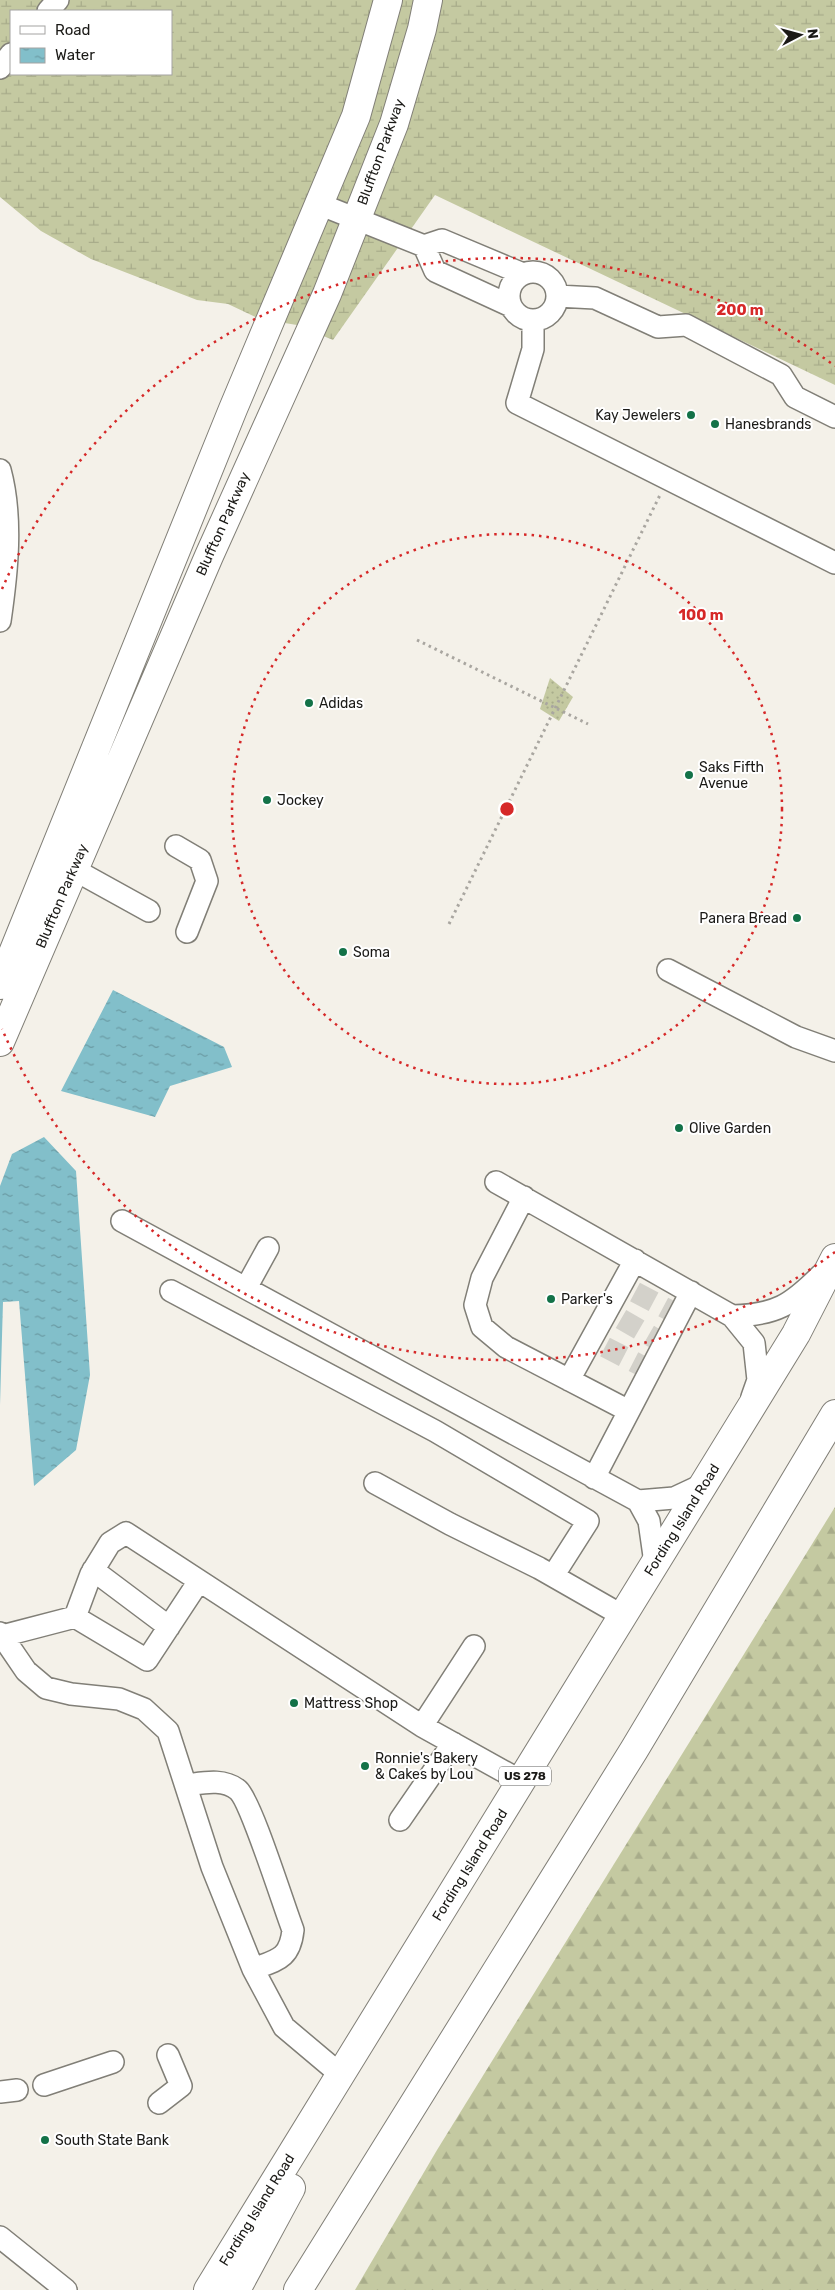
<svg xmlns="http://www.w3.org/2000/svg" width="835" height="2290" viewBox="0 0 835 2290" font-family="Rubik,sans-serif">
  <defs>
    <pattern id="forest-firs" width="22" height="20" patternUnits="userSpaceOnUse" patternTransform="scale(1.25)"><rect width="22" height="20" fill="#c4c9a1"/><path d="M5 1l3.5 6h-7zM16 11l3.5 6h-7z" fill="#a8ac8a"/></pattern>
    <pattern id="wetland-marsh" width="20" height="14" patternUnits="userSpaceOnUse" patternTransform="scale(1.25)"><rect width="20" height="14" fill="#c4c9a1"/><path d="M1 5h8M5 5V1M11 12h8M15 12V8" fill="none" stroke="#a8ac8a"/></pattern>
    <pattern id="park-dots" width="8" height="8" patternUnits="userSpaceOnUse" patternTransform="scale(1.25)"><rect width="8" height="8" fill="#c4c9a1"/><path d="M2 2h.1M6 6h.1" fill="none" stroke="#a8ac8a" stroke-width="1.8" stroke-linecap="round"/></pattern>
    <pattern id="water-ripples" width="26" height="14" patternUnits="userSpaceOnUse" patternTransform="scale(1.25)"><rect width="26" height="14" fill="#82bfca"/><path d="M2 4q2-2 4 0t4 0M15 11q2-2 4 0t4 0" fill="none" stroke="#6a9aa3"/></pattern>
  </defs>
  <rect width="100%" height="100%" fill="#f4f1e9"/>
  <path fill="url(#forest-firs)" d="M835,1507V2290H355L437,2150Z"/>
  <path fill="url(#wetland-marsh)" fill-rule="evenodd" d="M0,0H835V385L435,195L333,340L297,325L260,319L228,304L197,300L91,259L41,231L0,197ZM11,11H171V74H11Z"/>
  <path fill="url(#park-dots)" d="M550,678L573,697L559,721L540,709Z"/>
  <path fill="url(#water-ripples)" d="M113,990L224,1047L232,1067L170,1086L155,1117L61,1091Z
    M44,1137L76,1171L90,1375L76,1450L34,1486L19,1301L3,1302L0,1405V1186L12,1154Z"/>
  <g fill="none" stroke-linecap="round" stroke-linejoin="round">
    <path stroke="#d3d1ca" stroke-width="21" stroke-dasharray="21 11" stroke-linecap="butt" d="M635,1292L669,1310
      M621,1319L654,1338
      M605,1347L640,1365"/>
    <defs>
      <path id="minor" d="M48,11L58,0
        M0,68L11,54
        M319,204L424,246L442,240L523,274
        M424,246L435,271L511,306
        M509 296a24 24 0 1 1 48 0a24 24 0 1 1-48 0Z
        M557,296L595,298L658,327L686,325L781,375L795,397L835,417
        M533,320V349L517,403L835,563
        M0,470C13,518 7,573 0,621
        M176,846L200,860L207,881L187,932
        M73,869L149,911
        M668,970L796,1037L835,1051
        M496,1182L732,1316L754,1343L758,1380L752,1397
        M524,1197L482,1278L475,1305L482,1327L506,1347L629,1411L691,1292
        M122,1221L638,1501
        M246,1288L268,1248
        M171,1291L435,1431L588,1521L553,1576
        M732,1316C776,1315 791,1305 821,1275
        M569,1380L635,1260
        M594,1478L629,1411
        M375,1483L450,1524L539,1568L623,1616
        M655,1563L649,1521L638,1501L674,1498L704,1484
        M93,1570L169,1627
        M199,1581L147,1660L75,1617L91,1574L110,1543L126,1533L422,1726L521,1781
        M0,1633L26,1671L46,1688L71,1694L119,1699L144,1709L168,1731L212,1867L253,1969L284,2027L341,2075
        M2,1636L75,1617
        M422,1726L474,1646
        M186,1785C203,1783 223,1778 238,1790C251,1801 284,1907 293,1930C290,1959 277,1960 253,1969
        M400,1820L453,1743
        M44,2085L113,2062
        M0,2092L17,2090
        M159,2103L181,2086L168,2055
        M0,2237L66,2290"/>
      <path id="major" d="M0,985L233,409L356,116L388,0
        M0,1042L209,556L327,294L394,124L422,29L428,0"/>
      <path id="highway" d="M208,2290L796,1334L835,1258
        M236,2290L291,2188
        M298,2290L634,1750L835,1414"/>
    </defs>
    <use href="#minor" stroke="#817f77" stroke-width="24"/>
    <use href="#major" stroke="#817f77" stroke-width="30"/>
    <use href="#highway" stroke="#817f77" stroke-width="30"/>
    <path stroke="#a9a6a0" stroke-width="3" stroke-dasharray="2.5 4" stroke-linecap="butt" d="M417,640L588,724
      M449,924L660,495"/>
    <use href="#minor" stroke="#fff" stroke-width="21"/>
    <use href="#major" stroke="#fff" stroke-width="28"/>
    <use href="#highway" stroke="#fff" stroke-width="28"/>
  </g>
  <g fill="none" stroke="#d62828" stroke-width="2.5" stroke-dasharray="2.5 5">
    <circle cx="507" cy="809" r="275"/>
    <path d="M835 1252A551 551 0 0 1 2 1029M2 589A551 551 0 0 1 835 366"/>
  </g>
  <g fill="#137248" stroke="#fff" stroke-width="2">
    <circle cx="691" cy="415" r="5"/>
    <circle cx="715" cy="424" r="5"/>
    <circle cx="309" cy="703" r="5"/>
    <circle cx="689" cy="775" r="5"/>
    <circle cx="267" cy="800" r="5"/>
    <circle cx="797" cy="918" r="5"/>
    <circle cx="343" cy="952" r="5"/>
    <circle cx="679" cy="1128" r="5"/>
    <circle cx="551" cy="1299" r="5"/>
    <circle cx="294" cy="1703" r="5"/>
    <circle cx="365" cy="1766" r="5"/>
    <circle cx="45" cy="2140" r="5"/>
  </g>
  <g text-anchor="middle" dominant-baseline="central" stroke-width="4" stroke-linejoin="round" paint-order="stroke">
    <rect fill="#fff" stroke="#5f5f5d" stroke-width="1" x="499" y="1766.5" width="52" height="19" rx="4"/>
    <g font-size="12" font-weight="bold" fill="#1b1a17">
      <text x="525" y="1776">US 278</text>
    </g>
    <g font-size="14" fill="#1b1a17" stroke="#fff">
      <text transform="translate(381 152) rotate(-70)">Bluffton Parkway</text>
      <text transform="translate(223 524) rotate(-66)">Bluffton Parkway</text>
      <text transform="translate(62 896) rotate(-67)">Bluffton Parkway</text>
      <text transform="translate(682 1520) rotate(-58)">Fording Island Road</text>
      <text transform="translate(470 1865) rotate(-58)">Fording Island Road</text>
      <text transform="translate(257 2210) rotate(-58)">Fording Island Road</text>
    </g>
    <g font-size="14" fill="#1b1a17" stroke="#fff" text-anchor="start">
      <text x="681" y="415" text-anchor="end">Kay Jewelers</text>
      <text x="725" y="424">Hanesbrands</text>
      <text x="319" y="703">Adidas</text>
      <text x="699" y="767">Saks Fifth<tspan x="699" dy="16">Avenue</tspan></text>
      <text x="277" y="800">Jockey</text>
      <text x="787" y="918" text-anchor="end">Panera Bread</text>
      <text x="353" y="952">Soma</text>
      <text x="689" y="1128">Olive Garden</text>
      <text x="561" y="1299">Parker's</text>
      <text x="304" y="1703">Mattress Shop</text>
      <text x="375" y="1758">Ronnie's Bakery<tspan x="375" dy="16">&amp; Cakes by Lou</tspan></text>
      <text x="55" y="2140">South State Bank</text>
    </g>
  </g>
  <circle cx="507" cy="809" r="8" fill="#d62828" stroke="#fff" stroke-width="2.5"/>
  <g font-size="15" text-anchor="middle" font-weight="bold" fill="#d62828" stroke="#fff" stroke-width="4" stroke-linejoin="round" paint-order="stroke">
    <text x="740" y="315">200 m</text>
    <text x="701" y="620">100 m</text>
  </g>
  <rect x="10" y="10" width="162" height="65" fill="#ffffff" stroke="#a4a3a2"/>
  <rect x="20" y="26" width="25" height="8" fill="#ffffff" stroke="#a4a3a2"/>
  <text x="55" y="35" font-size="15" fill="#1b1a17">Road</text>
  <rect x="20" y="48" width="25" height="15" fill="url(#water-ripples)" stroke="#a4a3a2"/>
  <text x="55" y="60" font-size="15" fill="#1b1a17">Water</text>
  <g transform="translate(800 35) rotate(84)" stroke="#ffffff" stroke-width="4" paint-order="stroke">
  <path d="M0-4L9 19L0 12L-9 19Z" fill="#1b1a17"/>
  <text y="-8" font-size="14" font-weight="bold" text-anchor="middle" fill="#1b1a17">N</text>
  </g>
</svg>
